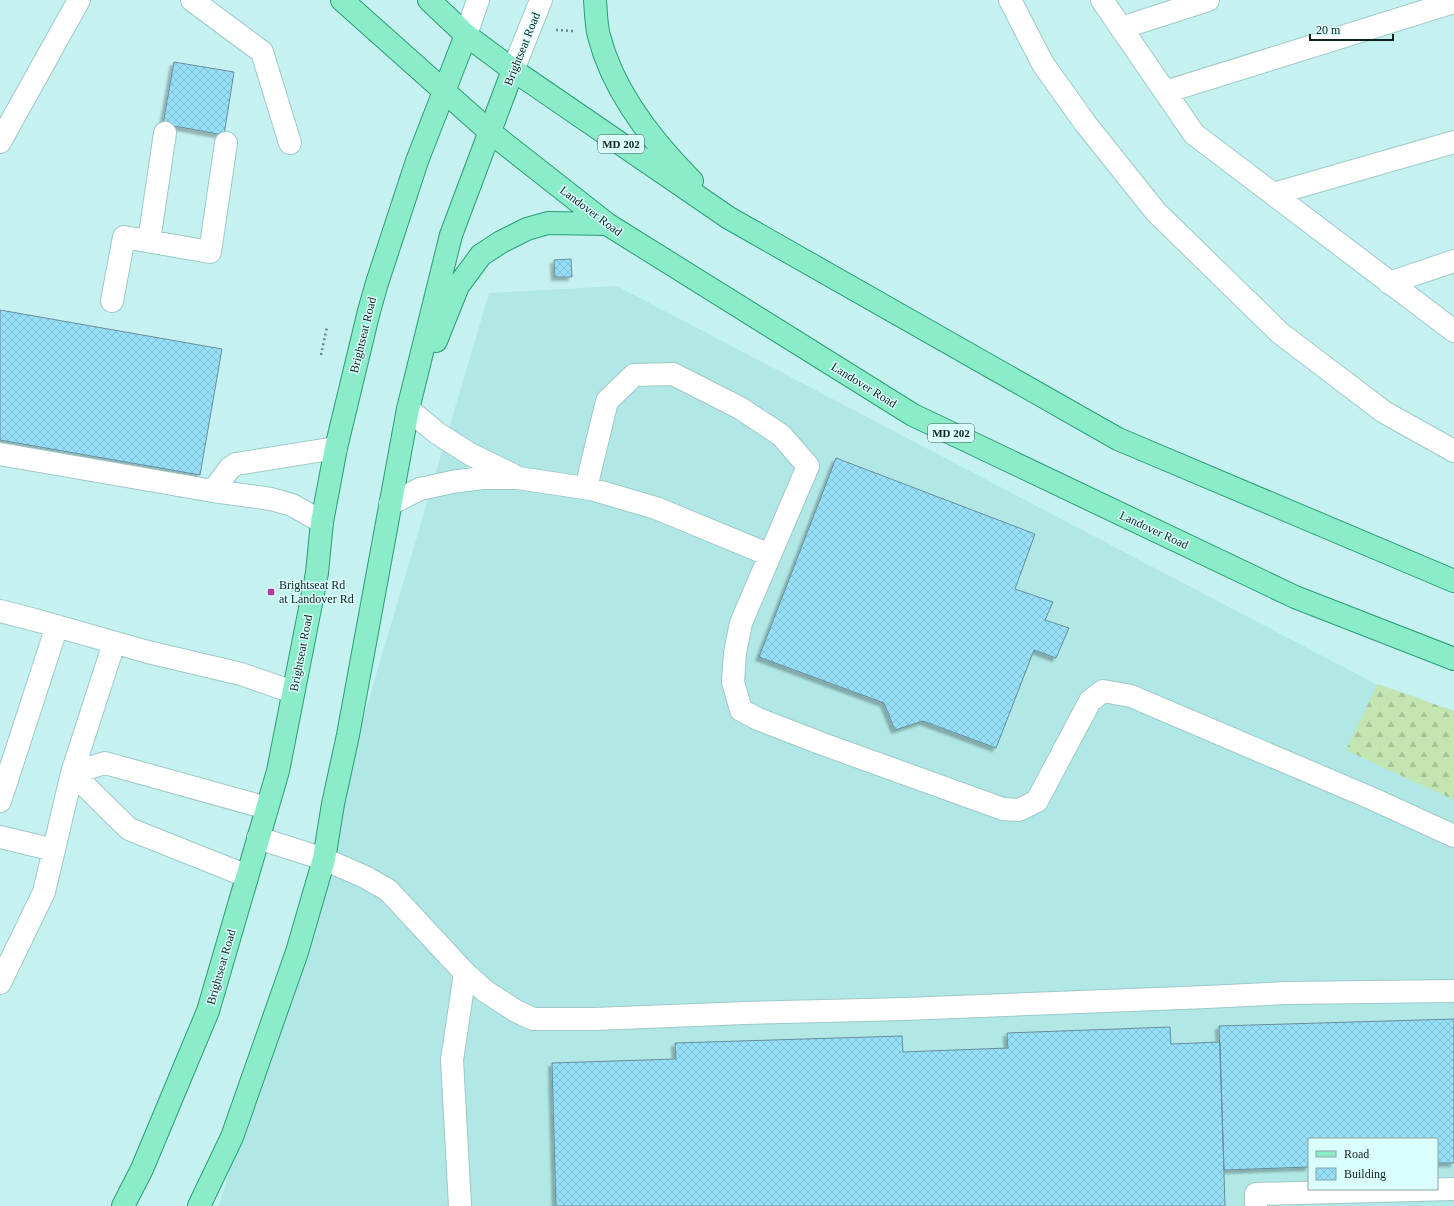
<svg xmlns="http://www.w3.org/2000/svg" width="1454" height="1206" viewBox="0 0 1454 1206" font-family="Georgia,serif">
  <defs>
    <pattern id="forest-firs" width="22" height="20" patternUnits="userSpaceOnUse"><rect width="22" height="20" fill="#c2e5b1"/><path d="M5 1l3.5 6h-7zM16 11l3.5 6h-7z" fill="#a6c498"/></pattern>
    <pattern id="building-cross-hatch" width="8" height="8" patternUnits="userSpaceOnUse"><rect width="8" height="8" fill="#96dff8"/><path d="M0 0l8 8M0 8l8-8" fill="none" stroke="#80bfd4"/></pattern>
    <filter id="shadow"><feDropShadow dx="-3.5" dy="3.5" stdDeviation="1" flood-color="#0004"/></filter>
  </defs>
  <rect width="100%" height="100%" fill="#c5f2f0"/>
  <path fill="#b1e8e5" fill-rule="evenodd" d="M617,286L1454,725V1206H219L489,293ZM1309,1139H1437V1189H1309Z"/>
  <path fill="url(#forest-firs)" d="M1378,684L1454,711V800L1346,750Z"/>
  <path fill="url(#building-cross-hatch)" stroke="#688e9c" filter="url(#shadow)" d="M174,62L234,72L224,135L163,124Z
    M571,259L572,277H555L554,260Z
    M0,310L222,349L200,475L0,440Z
    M836,458L1035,534L1015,589L1053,602L1045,620L1069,628L1056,658L1034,650L996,748L923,721L895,730L884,703L759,657Z
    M1454,1019V1163H1437V1139H1309V1167L1224,1170L1219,1026Z
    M1170,1027L1171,1044L1220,1042L1225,1206H556L552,1063L676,1059L675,1043L902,1036L903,1052L1008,1048L1007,1033Z"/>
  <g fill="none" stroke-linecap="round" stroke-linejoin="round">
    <defs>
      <path id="minor" d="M192,0L262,52L290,143
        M1010,0L1043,64L1085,123L1156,212L1280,333L1384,412L1454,451
        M1102,0L1194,134L1454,331
        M1121,28L1208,0
        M466,35L478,0
        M513,70L541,0
        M1165,92L1454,2
        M0,142L79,0
        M1273,194L1454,142
        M149,241L165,133
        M1389,283L1454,261
        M112,301L124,237L210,252L226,143
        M408,409L437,433L470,454L513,475
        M0,454L213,491L271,499L292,505L322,522
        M586,488L607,401L634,375L673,374L740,408L781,435L808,466L770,555
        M213,491L230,468L236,464L336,448
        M390,504L420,489L452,482L482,478H518L591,489L656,508L770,555L741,623L735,653L733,682L741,710L758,719L820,743L1003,809L1019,810L1037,801L1090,701L1103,691L1131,696L1373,799L1454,836
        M0,611L35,620L148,652L241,674L293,692
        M0,801L57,626
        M0,837L54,850
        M258,838L324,859L365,877L388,890L465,973L485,991L516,1011L533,1019H595L745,1013L905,1009L1207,997L1285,993L1454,991
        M247,876L129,829L72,773L105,763L267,808
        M0,983L44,892L72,773L114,643
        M460,1206L452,1060L465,973
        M1256,1206V1194L1454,1189"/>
      <path id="major" d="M342,0L490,132L607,224L913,415L1295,597L1454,659
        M429,0L466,35L513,70L729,218L1118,439L1454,581
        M595,0C596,12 596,25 599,36C613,91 653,142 692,181
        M436,341L458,286L481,255L501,242L527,229L548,223L607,224
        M123,1206L142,1169L208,1011L278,771L317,573L322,522L336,448L369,311L377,283L417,161L466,35
        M199,1206L232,1137L297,952L324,859L333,804L348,735L408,409L451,235L513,70"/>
    </defs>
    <use href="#minor" stroke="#9dc9c7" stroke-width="24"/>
    <use href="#major" stroke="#2d9c76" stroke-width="24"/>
    <path stroke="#698887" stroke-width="2.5" stroke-dasharray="2 3" stroke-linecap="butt" d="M556,30L573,31
      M321,355L327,327"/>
    <use href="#minor" stroke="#fff" stroke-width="22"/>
    <use href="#major" stroke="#8aecc8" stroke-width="22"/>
  </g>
  <rect fill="#ad3b97" stroke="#d9fefc" stroke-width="1.5" x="267" y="588" width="8" height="8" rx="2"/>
  <g text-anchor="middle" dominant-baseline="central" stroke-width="3" stroke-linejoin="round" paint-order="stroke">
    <g fill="#d9fefc" stroke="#4c6362" stroke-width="1">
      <rect x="598" y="135" width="46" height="18" rx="3"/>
      <rect x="928" y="424" width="46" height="18" rx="3"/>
    </g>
    <g font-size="11" font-weight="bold" fill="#102120">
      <text x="621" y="144">MD 202</text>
      <text x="951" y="433">MD 202</text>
    </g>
    <g font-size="12" fill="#102120" stroke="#d9fefc">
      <text transform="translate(522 49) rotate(-68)">Brightseat Road</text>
      <text transform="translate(591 211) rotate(37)">Landover Road</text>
      <text transform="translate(363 335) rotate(-76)">Brightseat Road</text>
      <text transform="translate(864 385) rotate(32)">Landover Road</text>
      <text transform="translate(1154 530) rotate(25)">Landover Road</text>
      <text transform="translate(301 653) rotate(-79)">Brightseat Road</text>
      <text transform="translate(221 967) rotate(-74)">Brightseat Road</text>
    </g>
    <g font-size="12" fill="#102120" stroke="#d9fefc" text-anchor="start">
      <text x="279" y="585">Brightseat Rd<tspan x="279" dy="14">at Landover Rd</tspan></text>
    </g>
  </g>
  <rect x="1308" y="1138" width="130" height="52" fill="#d9fefc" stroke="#89a6a4"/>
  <rect x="1316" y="1151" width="20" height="6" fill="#8aecc8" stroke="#89a6a4"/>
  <text x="1344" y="1158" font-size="12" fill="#102120">Road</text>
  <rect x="1316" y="1168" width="20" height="12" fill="url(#building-cross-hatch)" stroke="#89a6a4"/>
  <text x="1344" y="1178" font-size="12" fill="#102120">Building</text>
  <path d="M1310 34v6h83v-6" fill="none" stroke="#102120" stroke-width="2"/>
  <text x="1316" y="34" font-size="12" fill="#102120" stroke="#d9fefc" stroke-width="3" paint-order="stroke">20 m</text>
</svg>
